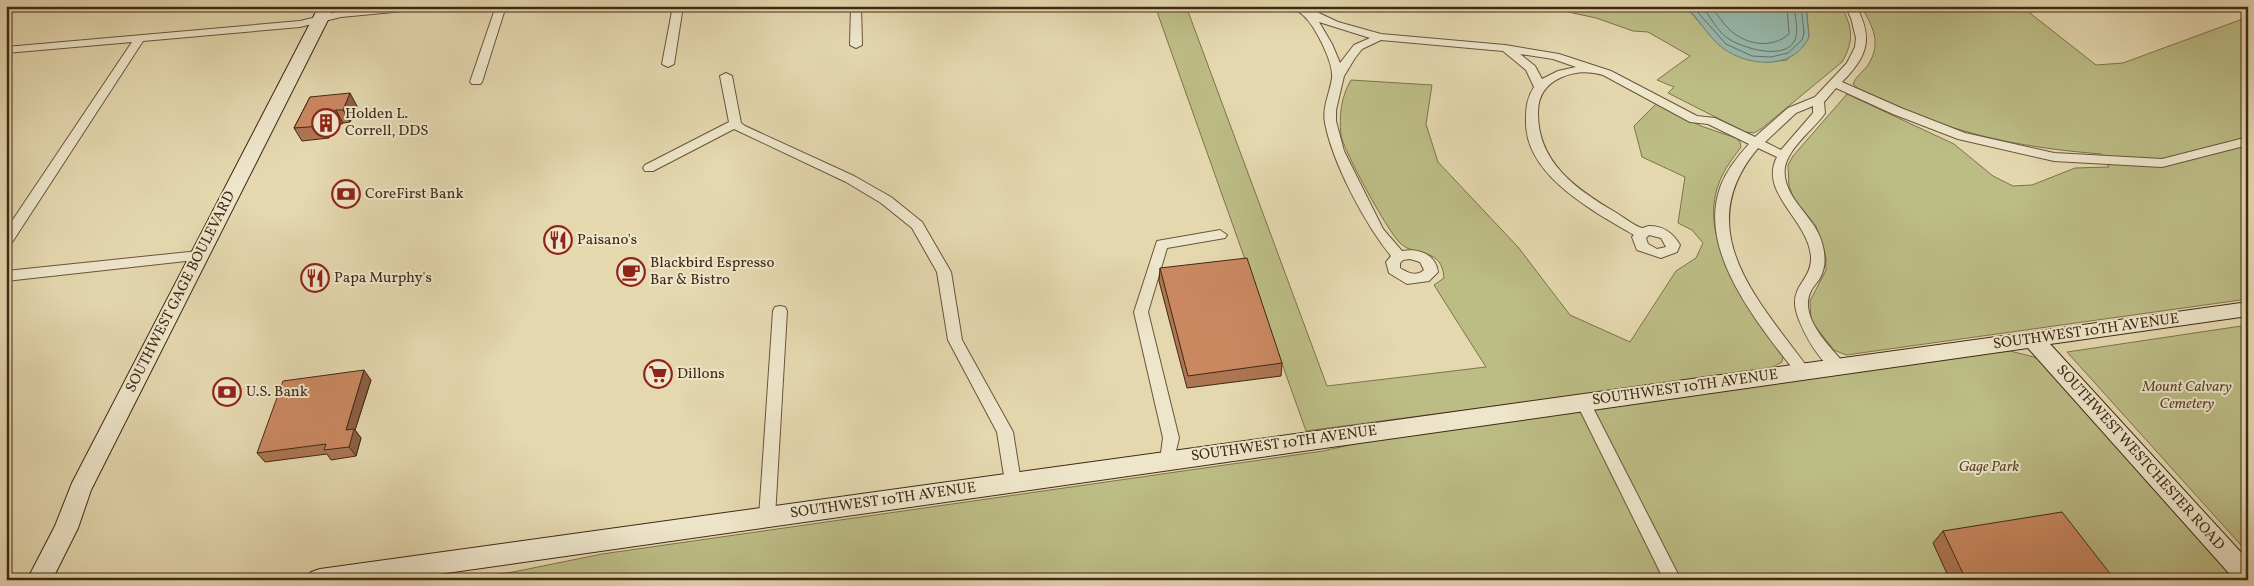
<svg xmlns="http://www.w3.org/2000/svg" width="2254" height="586" viewBox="0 0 2254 586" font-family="Vollkorn,serif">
  <rect width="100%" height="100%" fill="#e5d8af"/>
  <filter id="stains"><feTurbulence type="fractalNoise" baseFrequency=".004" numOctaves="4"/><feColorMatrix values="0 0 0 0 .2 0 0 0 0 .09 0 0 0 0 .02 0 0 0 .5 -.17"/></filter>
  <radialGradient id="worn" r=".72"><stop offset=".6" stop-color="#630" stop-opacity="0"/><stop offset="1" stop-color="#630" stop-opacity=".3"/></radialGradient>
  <path fill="#bcbc85" stroke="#7e724c" d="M1155,6H1186L1327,386L1486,367L1434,285L1444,278C1442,246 1415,258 1400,243C1388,232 1343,150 1341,135C1339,115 1341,97 1351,80L1432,85L1426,124L1438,162L1518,247L1570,315L1630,342L1676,271L1696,258L1703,243L1692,230L1678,223L1685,177L1642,157L1634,126L1656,104L1701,126L1736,138L1740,142L1741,147C1733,158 1724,169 1719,183C1696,242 1752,309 1783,354L1782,362L1773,367L1754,372L1306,431Z
    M1541,6H1685L1719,45L1767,62L1787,60L1809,37L1806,6H1841C1853,27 1854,42 1842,62L1761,129L1754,133L1745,132L1668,93L1674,87L1657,80L1690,56L1648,32L1633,31L1596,18Z
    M1861,6H2021L2096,65L2123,63L2248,17V299L1846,355L1834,350L1811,321L1810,301L1826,270V258L1816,226L1794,199L1789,186L1788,165L1793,156L1847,94L1954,144L1993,176L2013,186L2032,185L2075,168L2109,167L2101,154C2051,150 2002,143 1954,128C1921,118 1890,102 1859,89L1853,84C1856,76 1863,72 1868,65C1882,43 1873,27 1861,6Z
    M2248,325V553L2067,352Z
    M2006,350L2034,357L2046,364L2241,580H457L513,572L602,554L1323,451L1381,438Z"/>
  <path fill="#96b9ae" stroke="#747f70" d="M1685,6H1806L1809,37C1793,72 1743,67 1718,44C1706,33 1698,18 1685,6Z"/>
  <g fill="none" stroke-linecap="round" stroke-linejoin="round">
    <path stroke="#6b7161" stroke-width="1" d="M1692,6L1726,44L1752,56L1771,57L1788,53L1802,40L1804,33L1801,6
      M1702,6C1710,16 1716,29 1726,37C1740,48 1789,63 1796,37C1798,29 1795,15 1794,6
      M1711,6C1717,14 1723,24 1731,31C1747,45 1772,49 1789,34L1787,6"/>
    <defs>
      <path id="street" d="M389,6H430L425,9L341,17L300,27L143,41L11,244L6,245V230L132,42L6,53V47L300,21L341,11Z
        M496,6H506L482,82L480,84H472L470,82Z
        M673,6H683L674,64L668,67L662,64Z
        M851,6H861L862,45L856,48L850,45Z
        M1292,6H1304L1338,22L1381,34L1505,45L1559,54L1611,71L1697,116L1715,118L1755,137L1788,108L1815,97L1847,63L1855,47L1856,38L1851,18L1845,6H1856C1874,39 1867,57 1842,82L1901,108L1965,133L2054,153L2162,159L2248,137V145L2162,167L2054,161L1958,139L1893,114L1836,88L1824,102L1825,113L1823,116C1811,131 1789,148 1785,167C1781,195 1811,214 1820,237C1825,250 1827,266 1820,278C1818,282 1813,286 1811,291C1798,316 1829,346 1844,363L1846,367L1844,371C1825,377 1794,320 1795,302C1795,284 1812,277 1811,257C1809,220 1758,193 1777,157L1758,148C1689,230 1758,300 1808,368L1810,372L1808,376L1803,378L1798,376C1761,326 1695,252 1721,185C1727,170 1738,156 1749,144L1708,124L1690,122L1603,75C1589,71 1576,71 1562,77C1546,84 1538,95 1538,112C1537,162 1576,189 1615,212C1622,216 1634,226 1642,228C1644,228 1647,226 1649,226C1664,226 1673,233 1680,245L1677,252L1661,258L1637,250L1632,237L1634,235C1593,211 1524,175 1526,120C1526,107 1527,98 1534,87L1526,70L1503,51L1381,40L1362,49L1355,58L1344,76L1336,110V121L1344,151L1383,229L1402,251C1418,248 1436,254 1438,272L1429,281L1407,284L1389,273L1386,262L1391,256C1365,224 1333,164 1325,123C1322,107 1330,93 1332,78C1334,63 1315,26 1304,16C1300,12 1295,10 1292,6ZM1319,22L1370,38L1354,45L1340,63L1332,44ZM1520,54L1553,59L1576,67L1558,71L1542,79L1535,66ZM1813,106V113L1781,150L1765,142L1796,113ZM1649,235L1661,238L1666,247L1657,249L1648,244L1646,238ZM1410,259L1420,262L1424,270C1416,277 1408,273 1400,268V263L1403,260Z
        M726,73L732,76L741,123L745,126L854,176L891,197L922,222L951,272L962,340L1013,432L1021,482L1019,487L1013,488L1007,487L1005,482L997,432L948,340L937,272L912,228L881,203L846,182L734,129L653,171H645L643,168L645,165L729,122L720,76Z
        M1220,230L1227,235L1225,238L1167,248L1148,312L1179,438L1173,464L1168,466L1163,464L1160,460L1163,438L1134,312L1157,241Z
        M199,251L204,253L206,256L204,259L6,281V271Z
        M780,306L785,307L787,311L775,517L773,522L767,524L761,522L759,517L773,311L775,307Z
        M1583,396L1588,398L1681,580H1664L1576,402L1578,398Z"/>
      <path id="secondary" d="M319,6H335L91,490L78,528L52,580H27L55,526L72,483Z
        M2248,302V316L2050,344L2248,560V580H2235L2028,348L397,580H308L311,572L320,569Z"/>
    </defs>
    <use href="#street" stroke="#69553b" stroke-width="2"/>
    <use href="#secondary" stroke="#402914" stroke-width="2"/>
    <use href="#street" fill="#eee6cb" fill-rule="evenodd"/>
    <use href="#secondary" fill="#eee6cb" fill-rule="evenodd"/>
  </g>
  <path fill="#ae7553" stroke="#402914" d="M310,97L357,106L350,122L343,123L334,128L329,138L302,141L294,128Z
    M1160,268L1282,363L1281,376L1187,388L1159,281Z
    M371,380L355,430L361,438L356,456L331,460L327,454L265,462L257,453Z
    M1943,531L2115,580H1950L1933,543Z"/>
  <path fill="#8d5f44" stroke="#402914" d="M350,93L357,106L350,122L343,110Z
    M336,110L343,123L334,128L329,138L322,126L327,115Z
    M364,370L371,380L355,430L361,438L356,456L349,447L346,430Z"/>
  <path fill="#ca8861" stroke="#402914" d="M350,93L343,110H336L327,115L322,126L294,128L310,97Z
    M1247,258L1282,363L1188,376L1160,268Z
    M364,370L346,430L354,429L349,447L324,450L326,444L257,453L283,381Z
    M2062,512L2115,580H1966L1943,531Z"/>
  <defs>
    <symbol id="building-ring" viewBox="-11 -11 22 22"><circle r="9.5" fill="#eee6cb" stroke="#8f2418" stroke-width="1.5"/><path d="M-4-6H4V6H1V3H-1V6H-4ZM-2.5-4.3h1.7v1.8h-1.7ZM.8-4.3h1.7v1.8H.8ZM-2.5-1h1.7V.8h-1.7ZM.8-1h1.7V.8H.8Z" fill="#8f2418"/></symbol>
    <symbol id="bank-ring" viewBox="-11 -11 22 22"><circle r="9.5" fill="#eee6cb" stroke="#8f2418" stroke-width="1.5"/><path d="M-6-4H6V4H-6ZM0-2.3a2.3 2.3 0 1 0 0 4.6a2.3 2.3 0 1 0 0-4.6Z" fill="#8f2418"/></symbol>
    <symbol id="restaurant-ring" viewBox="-11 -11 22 22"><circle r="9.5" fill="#eee6cb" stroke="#8f2418" stroke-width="1.5"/><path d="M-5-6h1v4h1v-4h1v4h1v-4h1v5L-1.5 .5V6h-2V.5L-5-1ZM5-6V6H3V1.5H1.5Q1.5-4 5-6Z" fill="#8f2418"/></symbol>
    <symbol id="cafe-ring" viewBox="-11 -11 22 22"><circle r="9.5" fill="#eee6cb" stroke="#8f2418" stroke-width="1.5"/><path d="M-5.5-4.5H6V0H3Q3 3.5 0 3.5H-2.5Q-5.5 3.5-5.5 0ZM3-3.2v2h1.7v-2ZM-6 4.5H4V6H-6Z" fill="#8f2418"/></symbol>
    <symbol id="supermarket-ring" viewBox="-11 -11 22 22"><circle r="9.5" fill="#eee6cb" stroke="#8f2418" stroke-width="1.5"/><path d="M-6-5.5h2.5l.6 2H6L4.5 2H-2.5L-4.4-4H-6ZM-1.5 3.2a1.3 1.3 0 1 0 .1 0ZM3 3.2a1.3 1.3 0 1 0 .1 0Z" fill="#8f2418"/></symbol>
  </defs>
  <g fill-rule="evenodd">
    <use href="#building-ring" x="310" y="107" width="32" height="32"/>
    <use href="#bank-ring" x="330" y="178" width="32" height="32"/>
    <use href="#restaurant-ring" x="542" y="224" width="32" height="32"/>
    <use href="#cafe-ring" x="615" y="256" width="32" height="32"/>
    <use href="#restaurant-ring" x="299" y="262" width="32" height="32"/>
    <use href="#supermarket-ring" x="642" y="358" width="32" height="32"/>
    <use href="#bank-ring" x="211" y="376" width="32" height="32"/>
  </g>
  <g text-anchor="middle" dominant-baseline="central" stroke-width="4" stroke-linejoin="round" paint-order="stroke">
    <g font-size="15" fill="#402914" stroke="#eee6cb" text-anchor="start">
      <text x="345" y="114">Holden L.<tspan x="345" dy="17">Correll, DDS</tspan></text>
      <text x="365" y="194">CoreFirst Bank</text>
      <text x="577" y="240">Paisano's</text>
      <text x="650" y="263">Blackbird Espresso<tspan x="650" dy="17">Bar &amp; Bistro</tspan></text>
      <text x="334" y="278">Papa Murphy's</text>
      <text x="677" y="374">Dillons</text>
      <text x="246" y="392">U.S. Bank</text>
    </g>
    <g font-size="15" fill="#402914" stroke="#eee6cb">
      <text transform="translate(181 292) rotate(-63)">SOUTHWEST GAGE BOULEVARD</text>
      <text transform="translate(2086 332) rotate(-8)">SOUTHWEST 10TH AVENUE</text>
      <text transform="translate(1685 388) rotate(-8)">SOUTHWEST 10TH AVENUE</text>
      <text transform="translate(1284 444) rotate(-8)">SOUTHWEST 10TH AVENUE</text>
      <text transform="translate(2140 458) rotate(48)">SOUTHWEST WESTCHESTER ROAD</text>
      <text transform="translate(883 501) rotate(-8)">SOUTHWEST 10TH AVENUE</text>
    </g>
    <g font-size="15" font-style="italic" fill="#59462b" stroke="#eee6cb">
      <text x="2187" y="387">Mount Calvary<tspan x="2187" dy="17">Cemetery</tspan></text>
      <text x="1989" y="467">Gage Park</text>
    </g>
  </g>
  <rect width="2254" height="586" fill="none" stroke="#e5d8af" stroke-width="25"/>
  <rect x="8" y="8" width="2239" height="571" fill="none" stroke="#402914" stroke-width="2.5"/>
  <rect x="12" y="12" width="2229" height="561" fill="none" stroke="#402914"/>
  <rect width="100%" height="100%" filter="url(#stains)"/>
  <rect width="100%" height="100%" fill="url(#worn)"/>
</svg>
